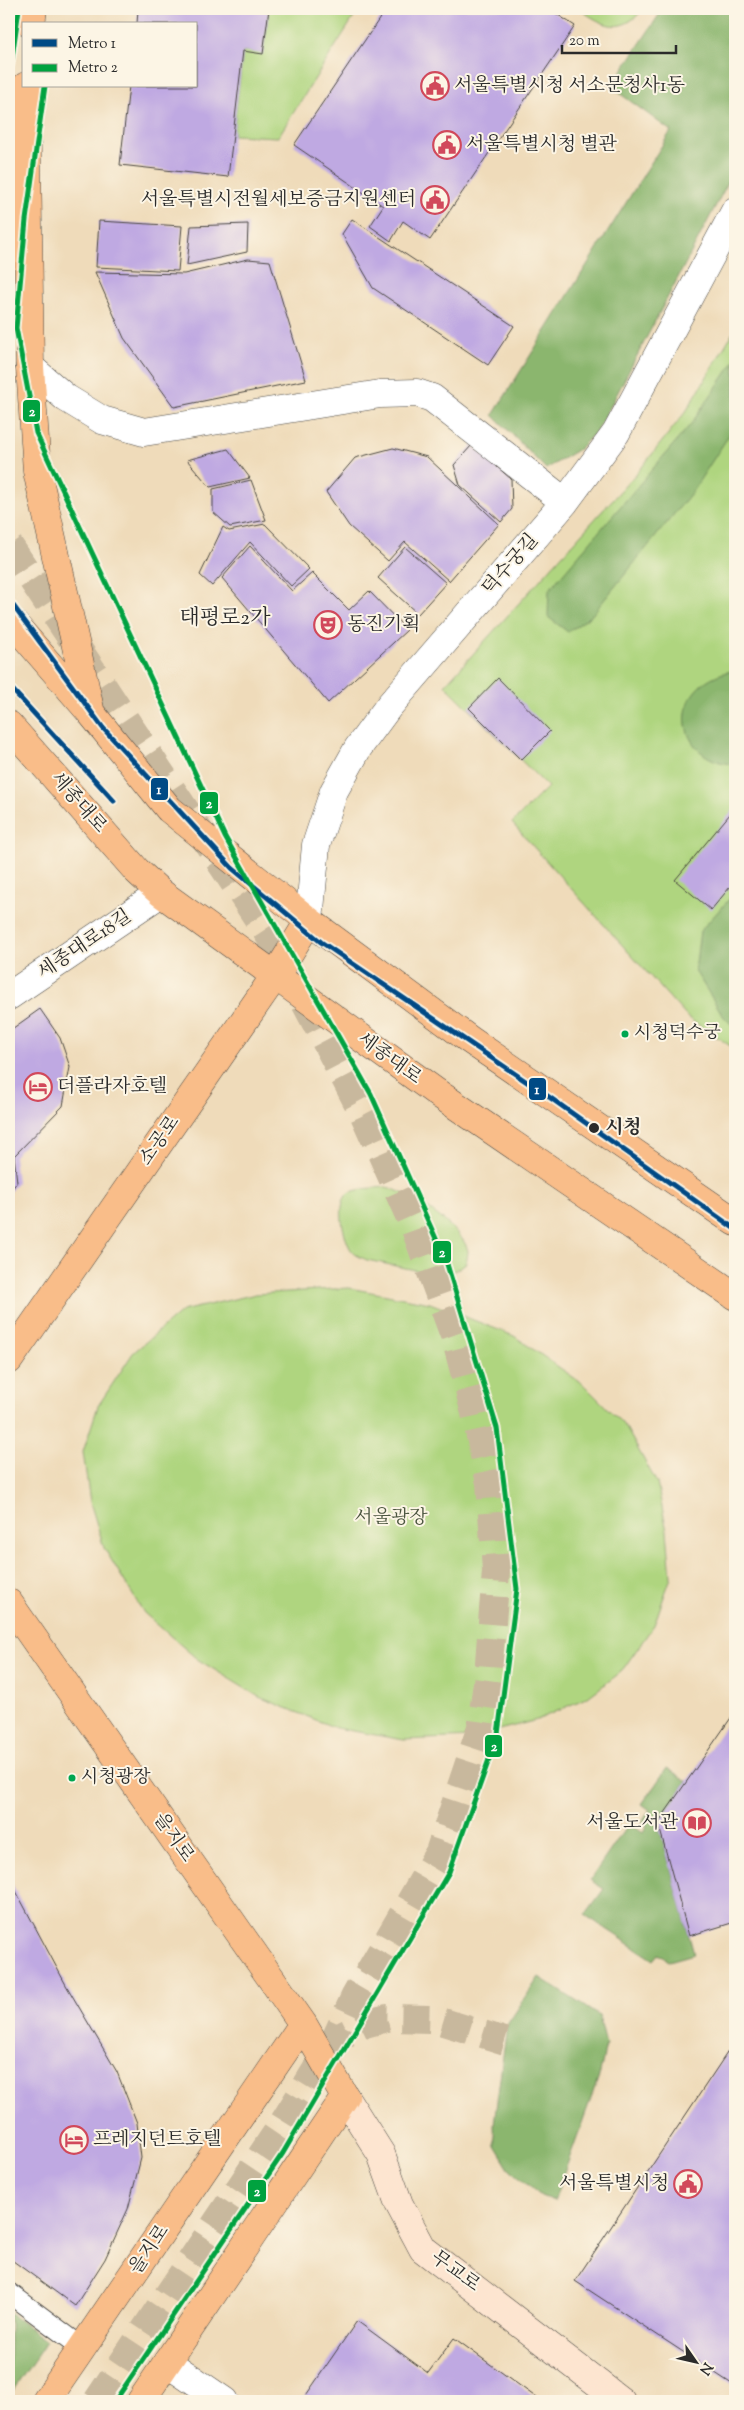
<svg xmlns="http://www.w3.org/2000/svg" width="744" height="2410" viewBox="0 0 744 2410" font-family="'Sorts Mill Goudy','Noto Serif KR',serif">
  <rect width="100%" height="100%" fill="#fcf5e5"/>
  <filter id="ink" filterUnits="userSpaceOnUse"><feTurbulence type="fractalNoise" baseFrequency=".02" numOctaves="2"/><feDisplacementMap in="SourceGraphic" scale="10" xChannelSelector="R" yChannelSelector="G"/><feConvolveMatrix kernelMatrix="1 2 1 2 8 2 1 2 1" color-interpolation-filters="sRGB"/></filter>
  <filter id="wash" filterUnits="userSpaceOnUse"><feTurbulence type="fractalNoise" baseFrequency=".0096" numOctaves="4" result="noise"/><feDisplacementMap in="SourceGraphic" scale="20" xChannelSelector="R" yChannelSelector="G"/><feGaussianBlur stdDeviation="1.12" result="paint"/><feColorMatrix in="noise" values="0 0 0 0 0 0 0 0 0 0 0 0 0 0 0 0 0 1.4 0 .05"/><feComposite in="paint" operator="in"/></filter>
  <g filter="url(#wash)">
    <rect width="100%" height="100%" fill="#efdbba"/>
    <path fill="#afd57f" stroke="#6d8055" d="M269,9H359L278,137L233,135L243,51L263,53Z
      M579,9H644C620,35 606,27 579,9Z
      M735,329V1049L688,1018L512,823L548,787L445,685L642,467L687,410Z
      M386,1187C407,1191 464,1229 468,1251C468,1254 467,1259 466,1263L456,1270L439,1275L367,1260C360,1257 352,1254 349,1246C343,1234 335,1199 351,1192C361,1188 376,1188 386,1187Z
      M349,1288L430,1303L514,1336L583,1384L625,1426L657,1483L667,1531L671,1577L654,1625L621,1672L588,1697L537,1720L472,1737L404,1740L336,1728L259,1697L197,1659L144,1613L104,1548L90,1502L83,1452L98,1406L133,1353L182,1311L256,1294Z"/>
    <path fill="#8bb66e" stroke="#5b704c" d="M663,9H735V169L598,430L579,449L546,469L493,415L671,131L611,87Z
      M735,360V426L692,492L591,616L568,632L548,617L549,590L691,424Z
      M732,671L735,672V764H733C674,761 666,683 732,671Z
      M735,893V1028L724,1017L695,971L700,931Z
      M667,1768L687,1781L660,1820L659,1826L694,1954L669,1961L659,1954L654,1960L585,1915L604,1889L590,1880L629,1823L643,1833L647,1826L642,1822L650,1810L642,1804Z
      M539,1977L599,2016L606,2045L600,2073L554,2201L541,2196L509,2169L495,2146L494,2124L507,2025Z
      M9,2313L47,2341L9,2396L10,2326Z"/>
    <g id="blocks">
      <path fill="#bfa9e2" d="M138,9H269L263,54L243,51L228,177L120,165L129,86H196V24H137Z
        M386,9H549L575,26L430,240L403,221L391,241L370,226L383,206L294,145Z
        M352,219L514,326L488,365L373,288L342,234Z
        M99,221L182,226L178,271L96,267Z
        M248,224L247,252L187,265L191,226Z
        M248,259L270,261L306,380L174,407L124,338L95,272L184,274Z
        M472,445L511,479L512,509L501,522L460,485L454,465Z
        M393,448L427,457L499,524L449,581L405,542L388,561L349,526L326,492L355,458Z
        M228,449L250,478L210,487L187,460Z
        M251,480L266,520L230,527L213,512V489Z
        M265,524L309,569L291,586L250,542L212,586L200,575L223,527L229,531Z
        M250,546L292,591L312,573L349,610L369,591L407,630L328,703L222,578Z
        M405,547L446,583L418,614L378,578Z
        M498,678L550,731L521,760L469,708Z
        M735,808V881L711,910L675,880Z
        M40,1009L60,1038L70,1067L63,1106L14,1156L17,1182L9,1193V1031Z
        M735,1712V1922L689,1936L659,1826L660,1820Z
        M9,1878L66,1985L117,2072L137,2123L141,2158L128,2209L105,2259L75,2306L9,2258Z
        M735,2041V2386L575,2281Z
        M357,2321L428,2373L454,2338L541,2401H302Z"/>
    </g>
  </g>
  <g filter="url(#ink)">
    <use href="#blocks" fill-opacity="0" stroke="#484540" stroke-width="1"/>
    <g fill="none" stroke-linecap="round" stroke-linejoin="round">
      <path stroke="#c8b89d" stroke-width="28" stroke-dasharray="28 14" stroke-linecap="butt" d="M9,545L272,940L364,1115L415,1229L456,1341L475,1413L490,1483L496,1571L488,1675L481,1727L439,1852L355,1996L335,2039
        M97,2401L283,2123L335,2039L365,2024L387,2018L434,2019L505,2041"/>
      <defs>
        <path id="lane" d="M9,2293L84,2349"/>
        <path id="street" d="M30,367L66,398L102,420L144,432L380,394L417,393L432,398L565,502
          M309,921L316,845L334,791L358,748L389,706L565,502L616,433L735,211
          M9,996L161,893
          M167,2362L224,2401"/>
        <path id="secondary" d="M345,2097L381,2154L399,2204L423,2249L621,2401"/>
        <path id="primary" d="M31,24L33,9
          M26,86L30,367L37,471L90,709
          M9,618L91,713L169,809L309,921L470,1040L735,1222
          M9,725L137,871L161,893L436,1092L735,1296
          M9,1360L275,976L309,921
          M9,1603L303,2024L345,2097L141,2401
          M46,2401L303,2024"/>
      </defs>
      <use href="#lane" stroke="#484540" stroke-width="22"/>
      <use href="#street" stroke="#484540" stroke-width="29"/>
      <use href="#secondary" stroke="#484540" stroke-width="29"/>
      <use href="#primary" stroke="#484540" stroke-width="29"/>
      <use href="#lane" stroke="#fff" stroke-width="20"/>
      <use href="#street" stroke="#fff" stroke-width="28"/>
      <use href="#secondary" stroke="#fde5d0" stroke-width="28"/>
      <use href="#primary" stroke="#f9bd89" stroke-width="28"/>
      <defs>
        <path id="metro-1" d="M9,600L103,728L232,868L321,942L552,1099L735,1229
          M9,686L114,801"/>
        <path id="metro-2" d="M9,78L19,9
          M45,86L26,220L16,328L36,433L225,837L371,1094L446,1261L497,1428L517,1589L498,1734L449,1872L283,2153L115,2401"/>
      </defs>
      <use href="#metro-1" stroke="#fcf5e5" stroke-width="9"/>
      <use href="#metro-2" stroke="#fcf5e5" stroke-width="9"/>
      <use href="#metro-1" stroke="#004a85" stroke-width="5"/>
      <use href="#metro-2" stroke="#00a23f" stroke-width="5"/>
    </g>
  </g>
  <defs>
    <symbol id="civic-ring" viewBox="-11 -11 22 22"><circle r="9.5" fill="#fcf5e5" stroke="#d1495b" stroke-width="1.5"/><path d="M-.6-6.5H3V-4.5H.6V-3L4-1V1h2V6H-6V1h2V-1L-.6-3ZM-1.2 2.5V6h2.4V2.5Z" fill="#d1495b"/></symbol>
    <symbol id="theatre-ring" viewBox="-11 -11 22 22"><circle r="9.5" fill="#fcf5e5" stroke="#d1495b" stroke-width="1.5"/><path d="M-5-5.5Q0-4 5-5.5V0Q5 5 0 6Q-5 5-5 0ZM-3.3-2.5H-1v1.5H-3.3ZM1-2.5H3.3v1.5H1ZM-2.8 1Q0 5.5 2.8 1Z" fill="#d1495b"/></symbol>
    <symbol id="hotel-ring" viewBox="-11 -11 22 22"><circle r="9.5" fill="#fcf5e5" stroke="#d1495b" stroke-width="1.5"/><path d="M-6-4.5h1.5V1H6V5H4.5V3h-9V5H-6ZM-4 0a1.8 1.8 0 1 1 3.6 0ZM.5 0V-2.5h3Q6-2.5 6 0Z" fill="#d1495b"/></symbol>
    <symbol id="library-ring" viewBox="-11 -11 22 22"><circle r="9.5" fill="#fcf5e5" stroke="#d1495b" stroke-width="1.5"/><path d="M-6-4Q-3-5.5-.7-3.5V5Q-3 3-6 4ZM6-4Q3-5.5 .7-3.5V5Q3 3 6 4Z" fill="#d1495b"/></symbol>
  </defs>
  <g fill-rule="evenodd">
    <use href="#civic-ring" x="419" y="70" width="32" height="32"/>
    <use href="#civic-ring" x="431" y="129" width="32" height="32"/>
    <use href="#civic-ring" x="419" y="184" width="32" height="32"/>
    <use href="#theatre-ring" x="312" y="609" width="32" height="32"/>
    <use href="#hotel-ring" x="22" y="1071" width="32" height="32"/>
    <use href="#library-ring" x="681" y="1807" width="32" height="32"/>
    <use href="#hotel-ring" x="58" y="2124" width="32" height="32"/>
    <use href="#civic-ring" x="672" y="2168" width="32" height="32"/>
  </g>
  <g fill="#00a651" stroke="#fcf5e5" stroke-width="2">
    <circle cx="625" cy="1034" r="4.5"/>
    <circle cx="72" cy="1778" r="4.5"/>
  </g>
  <circle fill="#2b2b2b" stroke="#fcf5e5" stroke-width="2" cx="594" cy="1128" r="6"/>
  <g text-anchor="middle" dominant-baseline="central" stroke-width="4" stroke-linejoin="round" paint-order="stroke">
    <g font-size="18" fill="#2b2b2b" stroke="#fcf5e5" text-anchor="start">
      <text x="634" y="1034">시청덕수궁</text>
      <text x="81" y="1778">시청광장</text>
    </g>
    <g font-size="19" fill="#2b2b2b" stroke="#fcf5e5" text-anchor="start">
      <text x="454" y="86">서울특별시청 서소문청사1동</text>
      <text x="466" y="145">서울특별시청 별관</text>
      <text x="416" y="200" text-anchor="end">서울특별시전월세보증금지원센터</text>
      <text x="347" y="625">동진기획</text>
      <text x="57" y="1087">더플라자호텔</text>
      <text x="678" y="1823" text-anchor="end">서울도서관</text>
      <text x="93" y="2140">프레지던트호텔</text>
      <text x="669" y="2184" text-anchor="end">서울특별시청</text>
    </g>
    <g font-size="19" fill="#2b2b2b" stroke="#fcf5e5">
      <text transform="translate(511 565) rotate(-49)">덕수궁길</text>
      <text transform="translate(78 803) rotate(49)">세종대로</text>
      <text transform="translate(85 945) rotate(-34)">세종대로18길</text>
      <text transform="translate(389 1059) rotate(36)">세종대로</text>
      <text transform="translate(160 1141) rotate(-55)">소공로</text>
      <text transform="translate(173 1838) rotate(55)">을지로</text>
      <text transform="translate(150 2250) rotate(-56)">을지로</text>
      <text transform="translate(455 2272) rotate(36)">무교로</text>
    </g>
    <g font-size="19" font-weight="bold" fill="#2b2b2b" stroke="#fcf5e5" text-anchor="start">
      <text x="605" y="1128">시청</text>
    </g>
    <g font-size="19" fill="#4c5640" stroke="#fcf5e5">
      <text x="391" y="1518">서울광장</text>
    </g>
    <g font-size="21" fill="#2b2b2b" stroke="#fcf5e5">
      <text x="225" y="619">태평로2가</text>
    </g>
  </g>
  <g stroke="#fcf5e5" stroke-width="2">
    <rect x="22" y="399" width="19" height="24" rx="5" fill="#00a23f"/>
    <rect x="150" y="777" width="19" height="24" rx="5" fill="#004a85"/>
    <rect x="199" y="791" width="20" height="24" rx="5" fill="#00a23f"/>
    <rect x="528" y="1077" width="19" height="24" rx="5" fill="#004a85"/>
    <rect x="432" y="1240" width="20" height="24" rx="5" fill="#00a23f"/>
    <rect x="484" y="1734" width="19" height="24" rx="5" fill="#00a23f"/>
    <rect x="247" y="2179" width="20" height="24" rx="5" fill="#00a23f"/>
  </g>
  <g font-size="14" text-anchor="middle" font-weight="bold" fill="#fff">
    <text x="32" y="416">2</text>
    <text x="159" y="794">1</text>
    <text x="209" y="808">2</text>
    <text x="537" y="1094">1</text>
    <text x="442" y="1257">2</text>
    <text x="494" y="1751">2</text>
    <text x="257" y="2196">2</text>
  </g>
  <rect width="744" height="2410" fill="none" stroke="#fcf5e5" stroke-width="30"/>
  <rect x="22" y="22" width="175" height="65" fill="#fcf5e5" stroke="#a8a49b"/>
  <rect x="32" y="39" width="25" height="8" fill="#004a85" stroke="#a8a49b"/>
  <text x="68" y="48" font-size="15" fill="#2b2b2b">Metro 1</text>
  <rect x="32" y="64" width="25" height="8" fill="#00a23f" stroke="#a8a49b"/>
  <text x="68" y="72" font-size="15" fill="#2b2b2b">Metro 2</text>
  <g transform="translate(696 2362) rotate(124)" stroke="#fcf5e5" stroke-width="4" paint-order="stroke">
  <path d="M0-4L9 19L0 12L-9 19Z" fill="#2b2b2b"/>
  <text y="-8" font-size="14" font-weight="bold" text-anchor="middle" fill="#2b2b2b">N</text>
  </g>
  <path d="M562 45v8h114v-8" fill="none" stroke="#2b2b2b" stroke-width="2.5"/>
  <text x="569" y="45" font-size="15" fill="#2b2b2b" stroke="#fcf5e5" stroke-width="4" paint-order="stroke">20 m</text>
</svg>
